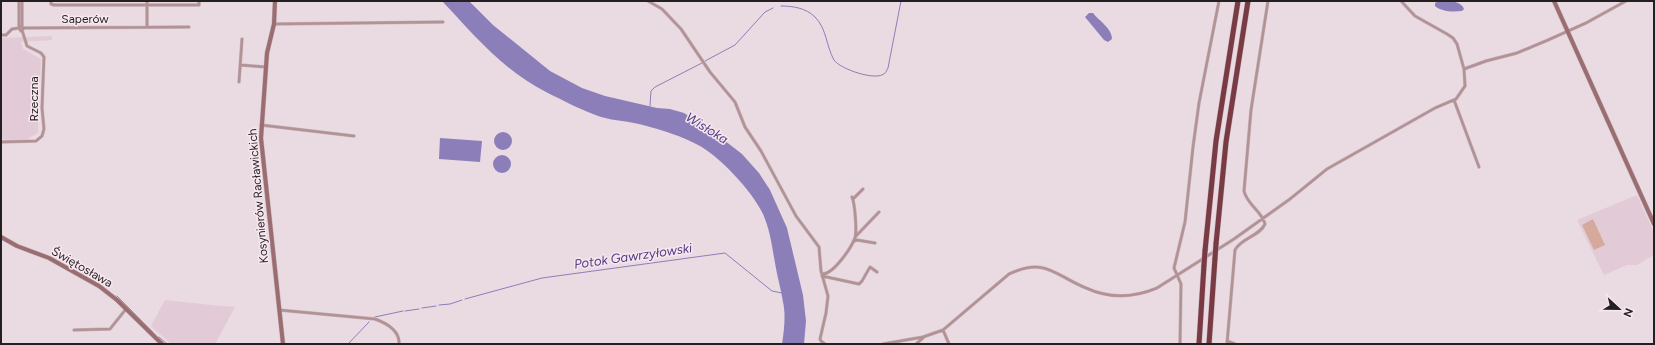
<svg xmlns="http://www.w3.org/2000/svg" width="1655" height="345" viewBox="0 0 1655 345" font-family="Figtree,sans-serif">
  <rect width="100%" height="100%" fill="#eadae2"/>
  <path fill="#e2cbd6" d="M52,36V40L21,42L23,49L41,59L40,82L36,83V88L39,89L38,133L27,139L4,140L1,137V38Z
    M1637,195L1654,233V255L1637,265H1627L1604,275L1577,220Z
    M165,300L211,305L235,307L215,344H171L151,326Z"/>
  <path fill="#d5aa9c" d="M1593,219L1605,245L1594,250L1582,225Z"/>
  <path fill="#8c7fb9" d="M442,1H469L493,25L550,71L582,88L605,96L657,108L670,109L684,113L711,130L742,154L759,173L770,190L787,228L803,295L806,321L804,344H782C784,331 786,315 783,302C781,289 777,276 775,263C772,246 770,230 763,214C752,191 721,158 700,146C682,136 662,130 643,125C629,121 615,121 601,117C583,111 564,101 546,92C505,72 473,34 442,1Z
    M1439,1C1447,1 1461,0 1464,9L1462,11C1453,12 1442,12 1435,6V3Z
    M1089,13H1093C1099,21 1112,28 1112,39L1108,42L1104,40L1085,17Z
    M494 141a9 9 0 1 1 18 0a9 9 0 1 1-18 0Z
    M440,138L482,141L480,162L439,159Z
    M493 164a9 9 0 1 1 18 0a9 9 0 1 1-18 0Z"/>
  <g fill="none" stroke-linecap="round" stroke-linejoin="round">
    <path stroke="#8c7fb9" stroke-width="1" d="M781,6C793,6 806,8 815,17C827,29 826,46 834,60C840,69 877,82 885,73C886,73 887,69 888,68L901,1
      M705,61L735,45L765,12L773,8
      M650,106L651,91L655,87L702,63
      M117,296L153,332
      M465,299L542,278L725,253L772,291L782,293
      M439,305L450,304L462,300
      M422,308L436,306
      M405,311L419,309
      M375,317L403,311
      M159,337L167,344
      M348,344L369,322"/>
    <defs>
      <path id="street" d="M19,1V26
        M51,1V4L54,5H199V1
        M648,1L662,9L681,29L710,72L735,102L745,127L761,151L796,216L819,247L821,271L828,296L826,313L820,339L821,341L825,344
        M274,24L443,22
        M22,26V1
        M147,27V1
        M24,28L189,27
        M1,35H6L12,29L19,28L20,26L24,28L21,31L19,28
        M241,65L265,67
        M1464,69L1486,61L1517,53L1548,40L1586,23L1626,1
        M239,82L242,39
        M1454,100L1479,167
        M261,125L354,136
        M1,142L36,141L42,136L44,129L42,108L44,57L41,53L27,46L22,30
        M853,199L863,189
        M856,236L879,212
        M854,241L857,240L875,243
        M822,274C833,275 851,248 855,238C857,231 855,204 852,197
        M822,276L859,284L862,281L870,267L877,272
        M279,310L375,319C386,323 400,331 399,344
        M74,330L110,329L126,309
        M943,330L949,344
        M1227,341L1235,344
        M883,344L923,337L943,330L1009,274C1046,257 1054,275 1086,288C1110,299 1133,298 1157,288L1234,239L1290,199L1327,169L1435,108L1456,99L1465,86L1464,69L1457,44L1453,38L1447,34L1415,16L1401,1
        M916,344L923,338
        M1180,344L1181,284L1174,268L1185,222L1193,147L1199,103L1219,1
        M1227,344L1235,250C1241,238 1260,236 1265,224C1262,211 1247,205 1244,191L1251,110L1268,1"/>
      <path id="secondary" d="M275,1L274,24L267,53L261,138L283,344
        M1554,1L1654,224
        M1,237L17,246L49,258L99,286L117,300L162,344"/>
      <path id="highway" d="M1216,244L1226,142L1248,1
        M1205,251L1216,141L1238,1
        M1199,344L1204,265
        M1209,344L1215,258"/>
    </defs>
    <use href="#street" stroke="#c6b8bf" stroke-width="3.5"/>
    <use href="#secondary" stroke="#c6b8bf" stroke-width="5"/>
    <use href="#highway" stroke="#c6b8bf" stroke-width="6"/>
    <use href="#street" stroke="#b39295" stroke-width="2.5"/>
    <use href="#secondary" stroke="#9b6d71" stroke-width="4"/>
    <use href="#highway" stroke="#793a43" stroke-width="5"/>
    <defs>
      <path id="highway-bridge" d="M1215,258L1216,244
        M1204,265L1205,251"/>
    </defs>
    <use href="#highway-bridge" stroke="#c6b8bf" stroke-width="6" stroke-linecap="butt"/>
    <use href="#highway-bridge" stroke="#793a43" stroke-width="5"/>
  </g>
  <g text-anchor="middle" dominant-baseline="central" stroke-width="3" stroke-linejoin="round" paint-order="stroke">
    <g font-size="12" fill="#241f21" stroke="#f7e7ef">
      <text x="85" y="19">Saperów</text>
      <text transform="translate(34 99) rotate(-90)">Rzeczna</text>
      <text transform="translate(258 196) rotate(-95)">Kosynierów Racławickich</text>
      <text transform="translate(82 267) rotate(30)">Świętosława</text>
    </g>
    <g font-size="13" font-style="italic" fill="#513b84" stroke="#f7e7ef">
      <text transform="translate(707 128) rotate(32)">Wisłoka</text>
      <text transform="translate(633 256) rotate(-8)">Potok Gawrzyłowski</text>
    </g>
  </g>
  <rect width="1655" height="345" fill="none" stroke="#241f21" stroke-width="4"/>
  <g transform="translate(1619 309) rotate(112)" stroke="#f7e7ef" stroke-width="3" paint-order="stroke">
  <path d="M0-3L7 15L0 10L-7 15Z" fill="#241f21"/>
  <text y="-6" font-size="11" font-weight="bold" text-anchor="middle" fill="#241f21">N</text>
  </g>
</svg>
